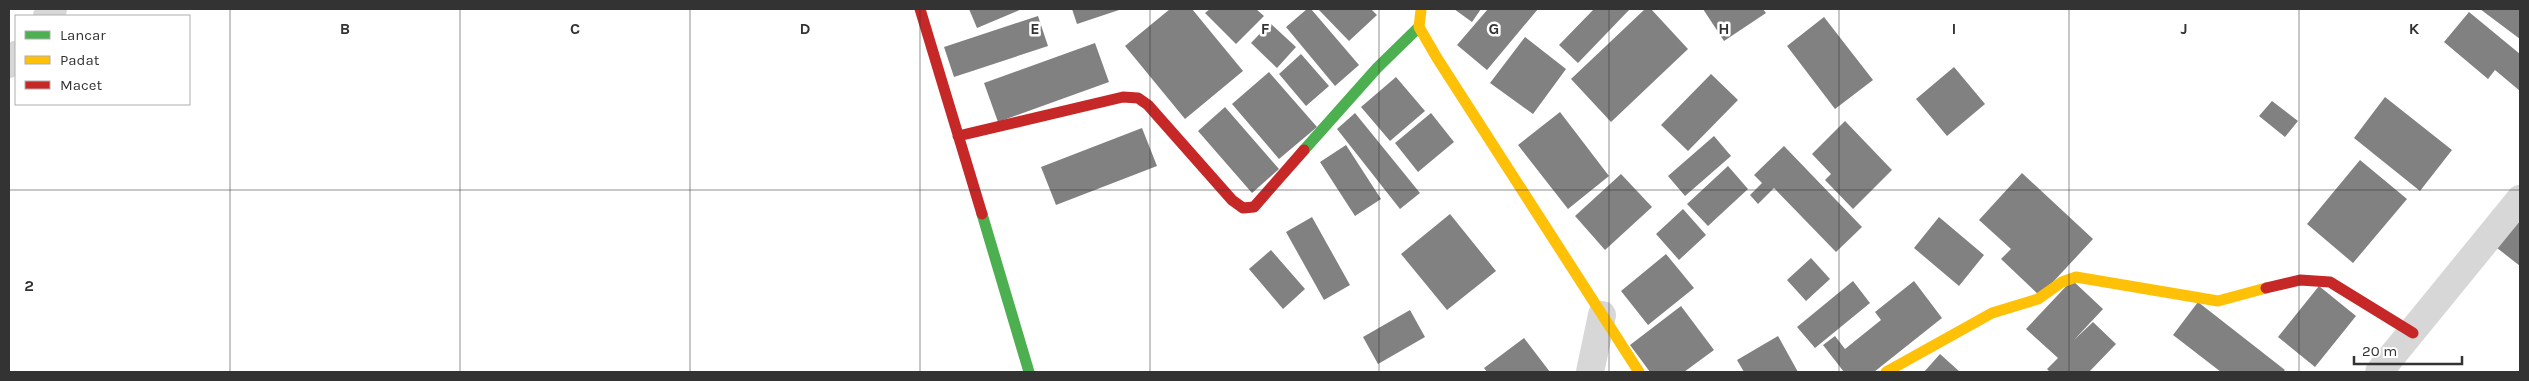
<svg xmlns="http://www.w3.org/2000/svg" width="2529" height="381" viewBox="0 0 2529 381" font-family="Karla,sans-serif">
  <rect width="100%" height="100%" fill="#fff"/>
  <path fill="#818181" d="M969,9H1022L977,28Z
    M1072,9H1122L1077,24Z
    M1170,9H1192L1243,71L1185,119L1125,46Z
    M1210,9H1256L1264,16L1236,44L1205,13Z
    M1307,9H1311L1359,65L1335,86L1286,27Z
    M1318,9H1371L1377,15L1349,41Z
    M1454,9H1481L1472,22Z
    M1488,9H1538L1487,70L1457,45Z
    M1594,9H1630L1578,63L1559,45Z
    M1645,9H1651L1688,49L1611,122L1571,79Z
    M1703,9H1763L1766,13L1724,41Z
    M2480,9H2520V39Z
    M2469,12L2520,54V91L2495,70L2488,79L2444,42Z
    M1038,16L1048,46L954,77L944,47Z
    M1824,17L1873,80L1835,109L1787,46Z
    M1270,23L1296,47L1277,68L1251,43Z
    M1525,37L1566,69L1533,114L1490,83Z
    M1095,43L1109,82L998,122L984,83Z
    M1301,54L1329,86L1306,106L1279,74Z
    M1954,67L1985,104L1947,136L1916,99Z
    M1269,72L1317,127L1279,159L1232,104Z
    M1711,74L1738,100L1688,151L1661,125Z
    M1396,77L1425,111L1390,141L1361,107Z
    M2385,97L2452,150L2420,191L2354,138Z
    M2272,101L2298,121L2285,137L2259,116Z
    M1225,107L1279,169L1252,193L1198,131Z
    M1560,112L1609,176L1568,209L1518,145Z
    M1355,113L1420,193L1400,209L1337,129Z
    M1431,113L1454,142L1418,172L1395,143Z
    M1845,121L1892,170L1853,209L1825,180L1831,174L1812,154Z
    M1142,128L1157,166L1056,205L1041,167Z
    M1714,136L1731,156L1685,196L1668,176Z
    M1346,145L1381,199L1355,216L1320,162Z
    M1784,146L1862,227L1836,252L1774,188L1758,204L1750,195L1762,183L1754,175Z
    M2360,160L2407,199L2353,263L2307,224Z
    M1728,166L1748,189L1708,226L1687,204Z
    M2022,173L2093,239L2040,296L2001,259L2011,249L1979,220Z
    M1621,174L1652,207L1605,250L1575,216Z
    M1683,209L1706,235L1679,260L1656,234Z
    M1450,214L1496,271L1447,310L1401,254Z
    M1312,217L1350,285L1324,300L1286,232Z
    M1939,217L1984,255L1959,286L1914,248Z
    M2513,218L2520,224V266L2492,244Z
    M1271,250L1305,289L1283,309L1249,269Z
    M1666,254L1694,288L1648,325L1621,291Z
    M1811,258L1830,279L1806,301L1787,280Z
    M2072,280L2103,309L2074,340L2093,322L2116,344L2089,372H2050L2047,369L2058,358L2026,329Z
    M1853,281L1870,303L1815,348L1797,327Z
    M1914,281L1942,318L1874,372H1844L1823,345L1835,336L1845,349L1881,320L1875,312Z
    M2319,286L2356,316L2315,367L2278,337Z
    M2198,302L2285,370L2283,372H2221L2173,335Z
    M1681,306L1714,350L1684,372H1650L1630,345Z
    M1410,310L1425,337L1378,364L1363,337Z
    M1778,336L1798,372H1744L1737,360Z
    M1524,338L1550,372H1487L1484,368Z
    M1940,354L1960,372H1924Z"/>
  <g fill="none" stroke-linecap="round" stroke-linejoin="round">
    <path stroke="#d7d7d7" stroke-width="28" d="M47,16L53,9
      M9,64L16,55
      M1590,372L1602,315
      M2379,372L2520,199"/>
    <path stroke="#4caf50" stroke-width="11" d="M1304,150L1377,68L1419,27
      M982,214L1029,372"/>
    <path stroke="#ffc107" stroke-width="11" d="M1421,10L1419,27L1437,58L1639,372
      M1886,372L1992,313L2038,299L2062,282L2076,277L2218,301L2266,288"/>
    <path stroke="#c62828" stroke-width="11" d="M920,9L982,214
      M958,136L1123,97L1138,98L1148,105L1232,200L1243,208L1254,207L1304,150
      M2266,288L2300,280L2330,282L2413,333"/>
  </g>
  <path fill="none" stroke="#333" stroke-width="1" stroke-opacity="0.55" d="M230,9V372M460,9V372M690,9V372M920,9V372M1150,9V372M1379,9V372M1609,9V372M1839,9V372M2069,9V372M2299,9V372M9,190H2520"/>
  <g font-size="16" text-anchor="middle" font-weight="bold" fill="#333" stroke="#fff" stroke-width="5" stroke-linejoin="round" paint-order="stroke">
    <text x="345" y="34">B</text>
    <text x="575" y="34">C</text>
    <text x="805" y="34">D</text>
    <text x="1035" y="34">E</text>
    <text x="1265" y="34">F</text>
    <text x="1494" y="34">G</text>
    <text x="1724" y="34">H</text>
    <text x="1954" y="34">I</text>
    <text x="2184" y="34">J</text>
    <text x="2414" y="34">K</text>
    <text x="29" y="291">2</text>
  </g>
  <rect width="2529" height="381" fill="none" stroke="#333333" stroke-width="20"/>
  <rect x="15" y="15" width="175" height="90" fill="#ffffff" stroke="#adadad"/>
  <rect x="25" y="31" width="25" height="8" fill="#4caf50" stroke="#adadad"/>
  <text x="60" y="40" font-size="15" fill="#333333">Lancar</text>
  <rect x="25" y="56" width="25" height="8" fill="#ffc107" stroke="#adadad"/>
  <text x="60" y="65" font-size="15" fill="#333333">Padat</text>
  <rect x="25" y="81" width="25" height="8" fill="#c62828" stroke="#adadad"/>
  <text x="60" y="90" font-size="15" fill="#333333">Macet</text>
  <path d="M2354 356v8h108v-8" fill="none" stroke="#333333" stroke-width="2.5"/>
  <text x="2362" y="356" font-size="15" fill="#333333" stroke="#ffffff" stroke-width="4" paint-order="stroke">20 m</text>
</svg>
